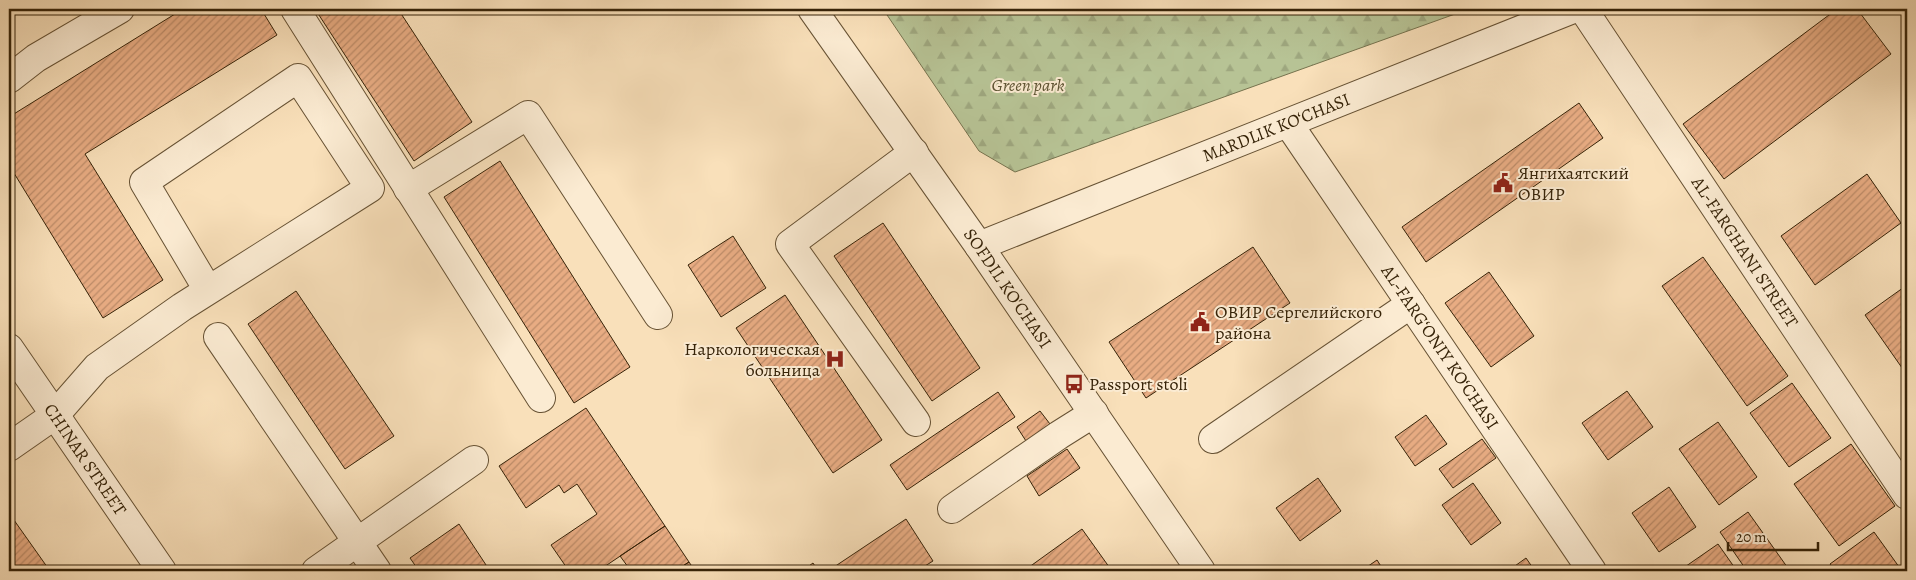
<svg xmlns="http://www.w3.org/2000/svg" width="1916" height="580" viewBox="0 0 1916 580" font-family="Alegreya,serif">
  <defs>
    <pattern id="forest-firs" width="22" height="20" patternUnits="userSpaceOnUse" patternTransform="scale(1.25)"><rect width="22" height="20" fill="#b7c395"/><path d="M5 1l3.5 6h-7zM16 11l3.5 6h-7z" fill="#9ea77f"/></pattern>
    <pattern id="building-hatch" width="6" height="6" patternUnits="userSpaceOnUse" patternTransform="scale(1.25)"><rect width="6" height="6" fill="#e8ac83"/><path d="M-1 1l2-2M0 6l6-6M5 7l2-2" fill="none" stroke="#bd8c69"/></pattern>
  </defs>
  <rect width="100%" height="100%" fill="#f9e0ba"/>
  <filter id="stains"><feTurbulence type="fractalNoise" baseFrequency=".004" numOctaves="4"/><feColorMatrix values="0 0 0 0 .2 0 0 0 0 .09 0 0 0 0 .02 0 0 0 .5 -.17"/></filter>
  <radialGradient id="worn" r=".72"><stop offset=".6" stop-color="#630" stop-opacity="0"/><stop offset="1" stop-color="#630" stop-opacity=".3"/></radialGradient>
  <path fill="url(#forest-firs)" stroke="#76734e" d="M883,9H1469L1015,172L979,151Z"/>
  <path fill="url(#building-hatch)" stroke="#362308" d="M183,9H261L277,35L85,154L163,280L103,318L9,165V117Z
    M315,9H398L472,122L414,161Z
    M1837,9H1857L1891,54L1724,179L1683,124Z
    M1579,103L1603,138L1426,262L1402,227Z
    M500,161L630,367L574,403L444,197Z
    M1867,174L1901,223L1815,285L1781,236Z
    M883,223L980,368L932,401L834,256Z
    M733,236L766,288L721,317L688,265Z
    M1253,247L1290,303L1146,398L1109,342Z
    M1703,257L1788,376L1747,406L1662,286Z
    M1489,272L1534,336L1491,367L1445,303Z
    M1907,285V375L1865,315Z
    M296,291L394,436L345,469L248,324Z
    M785,295L882,440L833,473L736,328Z
    M1792,383L1831,438L1789,467L1750,413Z
    M1627,391L1653,427L1608,460L1582,423Z
    M998,392L1015,417L907,490L890,465Z
    M586,408L665,526L598,571H569L551,545L597,514L577,484L564,493L559,485L526,508L499,466Z
    M1040,411L1050,424L1026,441L1017,427Z
    M1426,415L1447,444L1415,466L1395,437Z
    M1718,422L1757,477L1719,505L1679,449Z
    M1482,439L1496,458L1453,488L1439,469Z
    M1851,444L1895,506L1839,546L1794,484Z
    M1067,449L1080,468L1039,496L1027,476Z
    M1318,478L1341,511L1300,541L1276,508Z
    M1473,483L1501,523L1471,545L1442,505Z
    M1669,487L1696,527L1659,552L1632,513Z
    M1748,512L1790,571H1747L1720,532Z
    M9,513L50,571H9Z
    M906,519L933,561L917,571H828Z
    M459,524L490,571H419L410,558Z
    M665,526L689,562L675,571H631L620,556Z
    M1082,529L1112,571H1025V570Z
    M1874,532L1902,571H1835L1830,564Z
    M1718,544L1737,571H1679Z
    M1526,558L1535,571H1508Z
    M1377,560L1384,571H1361Z
    M689,562L695,571H675Z
    M813,563L818,571H802Z"/>
  <g fill="none" stroke-linecap="round" stroke-linejoin="round">
    <defs>
      <g id="minor">
        <path d="M295,9L541,398"/>
        <path id="s1" d="M812,9L979,246L1201,571"/>
        <path id="s2" d="M1583,9L1907,495"/>
        <path d="M9,79L36,58L120,9"/>
        <path id="s3" d="M1288,123L1592,571"/>
        <path d="M914,152L790,244L916,422"/>
        <path d="M408,189L528,115L658,315"/>
        <path id="s4" d="M979,246L1573,9"/>
        <path d="M218,337L377,571"/>
        <path id="s5" d="M9,348L162,571"/>
        <path d="M1213,439L1411,304"/>
        <path d="M9,447L55,415L97,367L182,307L370,188L298,78L144,182L208,290"/>
        <path d="M952,509L1059,435L1094,413"/>
        <path d="M316,571L474,460"/>
      </g>
    </defs>
    <use href="#minor" stroke="#675234" stroke-width="30"/>
    <use href="#minor" stroke="#fbebd2" stroke-width="28"/>
  </g>
  <defs>
    <symbol id="civic-bare" viewBox="-9 -9 18 18"><path d="M-.6-6.5H3V-4.5H.6V-3L4-1V1h2V6H-6V1h2V-1L-.6-3ZM-1.2 2.5V6h2.4V2.5Z" fill="#8f2418" stroke="#fbebd2" stroke-width="2.5" paint-order="stroke"/></symbol>
    <symbol id="hospital-bare" viewBox="-9 -9 18 18"><path d="M-5-5h3v3.5h4V-5h3V5h-3V1.5h-4V5h-3Z" fill="#8f2418" stroke="#fbebd2" stroke-width="2.5" paint-order="stroke"/></symbol>
    <symbol id="bus-bare" viewBox="-9 -9 18 18"><path d="M-5-6H5V4H4V6H2V4H-2V6H-4V4H-5ZM-3.5-4V0h7V-4ZM-3.5 1.2v1.5H-2V1.2ZM2 1.2v1.5H3.5V1.2Z" fill="#8f2418" stroke="#fbebd2" stroke-width="2.5" paint-order="stroke"/></symbol>
  </defs>
  <g fill-rule="evenodd">
    <use href="#civic-bare" x="1489" y="169" width="28" height="28"/>
    <use href="#civic-bare" x="1186" y="308" width="28" height="28"/>
    <use href="#hospital-bare" x="821" y="345" width="28" height="28"/>
    <use href="#bus-bare" x="1060" y="370" width="28" height="28"/>
  </g>
  <g text-anchor="middle" dominant-baseline="central" stroke-width="4" stroke-linejoin="round" paint-order="stroke">
    <g font-size="18" font-style="italic" fill="#5d5332" stroke="#fbebd2">
      <text x="1028" y="85">Green park</text>
    </g>
    <g font-size="18" fill="#362308" stroke="#fbebd2">
      <text stroke="none"><textPath href="#s4" startOffset="320">MARDLIK KO‘CHASI</textPath></text>
      <text stroke="none"><textPath href="#s2" startOffset="292">AL-FARGHANI STREET</textPath></text>
      <text stroke="none"><textPath href="#s1" startOffset="341">SOFDIL KO'CHASI</textPath></text>
      <text stroke="none"><textPath href="#s3" startOffset="271">AL-FARG‘ONIY KO‘CHASI</textPath></text>
      <text stroke="none"><textPath href="#s5" startOffset="135">CHINAR STREET</textPath></text>
    </g>
    <g font-size="18" fill="#362308" stroke="#fbebd2" text-anchor="start">
      <text x="1518" y="173">Янгихаятский<tspan x="1518" dy="21">ОВИР</tspan></text>
      <text x="1215" y="312">ОВИР Сергелийского<tspan x="1215" dy="21">района</tspan></text>
      <text x="820" y="349" text-anchor="end">Наркологическая<tspan x="820" dy="21">больница</tspan></text>
      <text x="1089" y="384">Passport stoli</text>
    </g>
  </g>
  <rect width="1916" height="580" fill="none" stroke="#f9e0ba" stroke-width="30"/>
  <rect x="10" y="10" width="1896" height="560" fill="none" stroke="#362308" stroke-width="2.5"/>
  <rect x="15" y="15" width="1886" height="550" fill="none" stroke="#362308"/>
  <path d="M1728 542v8h90v-8" fill="none" stroke="#362308" stroke-width="2.5"/>
  <text x="1736" y="542" font-size="15" fill="#362308" stroke="#fbebd2" stroke-width="4" paint-order="stroke">20 m</text>
  <rect width="100%" height="100%" filter="url(#stains)"/>
  <rect width="100%" height="100%" fill="url(#worn)"/>
</svg>
